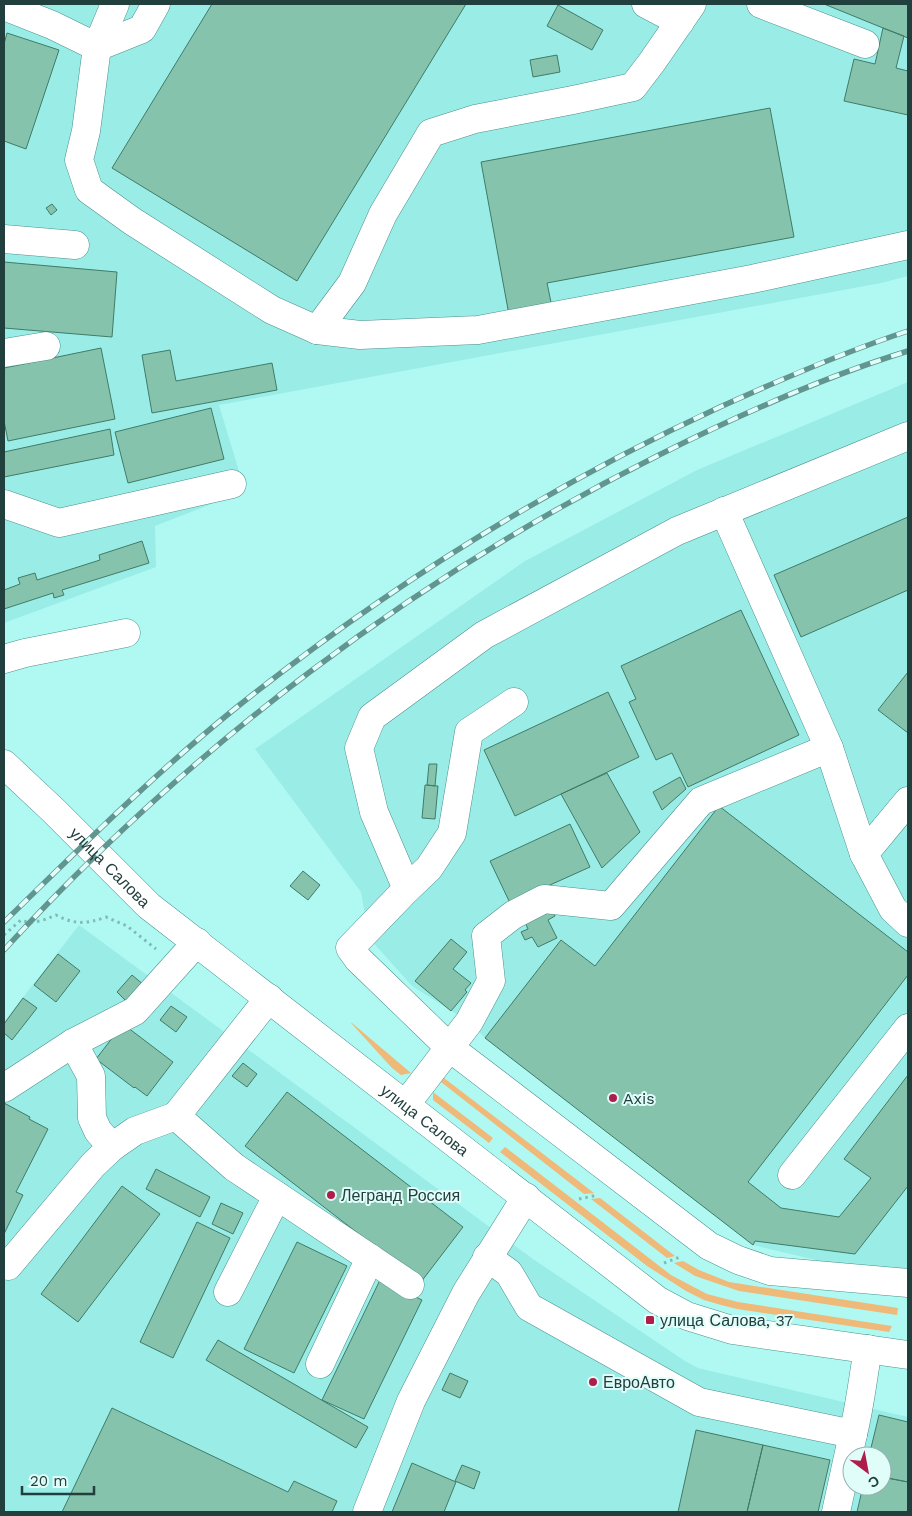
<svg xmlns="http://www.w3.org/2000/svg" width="912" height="1516" viewBox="0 0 912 1516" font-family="'Work Sans',sans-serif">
  <rect width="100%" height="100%" fill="#b0f9f3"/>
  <path fill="#9aede7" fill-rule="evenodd" d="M10,4H908V276L881,283L219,405L245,491L155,526L156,567L4,623V23Z
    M908,382V1282L753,1245L485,1038L469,1022L412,986L369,938L361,892L255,749L525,561L697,470Z
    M79,925L533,1259L685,1361L698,1368L908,1417V1512H4V1022ZM852,1456H882V1486H852Z"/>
  <path fill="#efb97a" d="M351,1023H352L411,1073L401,1075L392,1068Z
    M444,1078L594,1193L584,1194L441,1082Z
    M433,1092L493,1138L489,1143L433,1100Z
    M505,1147L671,1275L707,1294L738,1302L892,1326L889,1332L737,1309L721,1305L704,1300L686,1291L647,1266L500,1152Z
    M600,1198L675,1256L667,1258L591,1199Z
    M683,1261L699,1270L729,1282L898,1308L897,1315L739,1291L695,1276L674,1263Z"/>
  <path fill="#85c3ad" stroke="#3f7c68" d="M212,4H466L297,281L112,168Z
    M824,4H908V38L883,28Z
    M558,5L603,30L592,50L547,26Z
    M883,28L904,36L896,68L908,71V115L844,101L854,59L875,64Z
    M7,33L59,50L26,149L4,141V44Z
    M557,55L560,72L533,77L530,60Z
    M770,108L794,237L547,283L552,307L509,315L481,162Z
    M52,204L57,210L51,215L46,208Z
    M4,262L117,272L112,337L4,328Z
    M101,348L115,419L8,441L4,421V368Z
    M170,350L176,381L272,363L277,390L152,413L142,355Z
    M211,408L224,459L128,483L115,432Z
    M110,429L114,455L4,477V452Z
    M908,517V590L801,637L774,575Z
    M142,541L149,563L62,590L64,595L54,598L53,593L4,609V590L20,584L18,578L35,573L37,580L100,560L99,555Z
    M741,610L799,735L688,787L672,753L656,760L629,702L636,699L621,666Z
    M908,672V733L878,710Z
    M608,692L639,757L515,816L484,750Z
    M429,764H437L435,786L427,785Z
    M607,773L640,832L602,868L561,794Z
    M680,777L686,789L662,810L653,792Z
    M425,785L438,786L435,819L422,818Z
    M719,806L908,952V975L748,1182L781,1208L839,1217L871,1178L844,1159L908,1075V1186L855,1254L755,1241L753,1245L485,1038L561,940L595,966Z
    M570,824L590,867L510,903L490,861Z
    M303,871L320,885L308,900L290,886Z
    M542,909L545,914L553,911L555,916L548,920L557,938L538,947L532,937L525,940L521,932L528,929L523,918Z
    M451,939L467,952L453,969L471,983L465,990L467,992L451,1011L415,981Z
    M58,954L80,971L56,1002L34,985Z
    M132,975L144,985L128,1003L117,992Z
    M23,998L37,1008L12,1040L4,1033V1024Z
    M171,1006L187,1017L176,1032L160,1020Z
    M123,1024L173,1062L147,1096L135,1087L134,1088L96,1059Z
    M243,1063L257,1074L247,1087L232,1076Z
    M287,1092L463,1227L421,1282L245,1146Z
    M4,1103L30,1117L29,1119L48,1129L16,1192L23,1195L4,1234Z
    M156,1169L210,1197L200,1217L146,1189Z
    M122,1186L160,1214L78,1322L41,1294Z
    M221,1203L243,1213L233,1234L212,1224Z
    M197,1222L230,1238L173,1358L140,1342Z
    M297,1242L347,1266L294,1373L244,1349Z
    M380,1280L422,1300L364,1419L322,1400Z
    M218,1340L368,1427L356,1448L206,1360Z
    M450,1373L468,1381L460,1398L442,1390Z
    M112,1408L288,1492L294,1481L337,1501L332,1512H62Z
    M879,1415L908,1422V1482L882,1477V1456H869Z
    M696,1430L763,1445L747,1512H678Z
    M763,1445L830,1460L818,1512H747Z
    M412,1463L456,1482L444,1512H392Z
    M462,1465L480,1472L474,1489L455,1481Z
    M882,1477L908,1482V1512H857L863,1486H882Z"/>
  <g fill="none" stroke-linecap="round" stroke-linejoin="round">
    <defs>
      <g id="minor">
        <path d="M646,4L680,22"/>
        <path d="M761,4L865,44"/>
        <path d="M4,6L52,25L97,47L86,131L79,160L89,190L132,221L272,310L317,330L352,283L383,214L431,133L475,119L573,100L633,87L652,62L692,4"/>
        <path d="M97,47L142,29L156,4"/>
        <path d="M97,47L115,4"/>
        <path d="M4,239L75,245"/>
        <path d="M317,330L360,335L478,330L752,279L908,245"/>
        <path d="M4,353L46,346"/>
        <path d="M908,436L677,531L484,635L372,717L359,748L374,812L407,889L350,948L358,959L450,1048L709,1246L738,1260L770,1271L908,1283"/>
        <path d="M4,504L59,523L232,484"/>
        <path d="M724,511L829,748L864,854"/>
        <path d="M4,659L25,653L126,633"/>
        <path id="s1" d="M4,764L54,811L149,906L657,1300L687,1316L732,1330L908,1355"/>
        <path d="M908,801L864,854L893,909L908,923"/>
        <path d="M407,889L429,868L452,833L469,732L514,702"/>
        <path d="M269,998L176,1116L234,1167L410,1285"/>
        <path d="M73,1043L91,1076L92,1118L98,1131L112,1147"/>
        <path d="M4,1088L73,1043L135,1011L197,942"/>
        <path d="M406,1104L469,1022L491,981L486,936L513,915L544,899L611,906L701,801L829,748"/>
        <path d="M792,1175L908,1028"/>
        <path d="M487,1257L509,1273L529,1307L699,1402L853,1434C860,1406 863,1377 868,1349"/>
        <path d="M8,1266L93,1165L112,1147L135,1131L176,1116"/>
        <path d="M228,1292L277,1196"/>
        <path d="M320,1364L370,1258"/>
        <path d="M367,1512L411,1401L466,1293L526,1197"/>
        <path d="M836,1512L853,1434"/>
      </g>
    </defs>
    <use href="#minor" stroke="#4a918d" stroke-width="29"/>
    <path stroke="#80bbb6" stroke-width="3" stroke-dasharray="2.5 4" stroke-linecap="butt" d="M4,935L21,920C33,925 44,920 56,915C75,925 87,924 106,917L127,926L156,949
      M579,1199L598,1195
      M664,1263L680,1257"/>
    <use href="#minor" stroke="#fff" stroke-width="28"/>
    <defs>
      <path id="rail" d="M4,922C80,848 155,773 237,707C386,588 547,487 720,407C782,379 844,352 908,331
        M4,950C190,747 413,578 659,455C739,415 823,377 908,351"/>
    </defs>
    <use href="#rail" stroke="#629490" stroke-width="5.5"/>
    <use href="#rail" stroke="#e1fdfa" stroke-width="4" stroke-dasharray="11" stroke-linecap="butt"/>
  </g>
  <g fill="#af1d4a" stroke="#e1fdfa" stroke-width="2">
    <circle cx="613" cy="1098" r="5"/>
    <circle cx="331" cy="1195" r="5"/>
    <rect x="645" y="1315" width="10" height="10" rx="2.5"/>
    <circle cx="593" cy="1382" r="5"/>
  </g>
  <g text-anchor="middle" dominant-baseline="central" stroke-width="4" stroke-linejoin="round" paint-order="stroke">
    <g font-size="16" fill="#213f3d" stroke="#e1fdfa">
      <text stroke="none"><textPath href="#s1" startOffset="148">улица Салова</textPath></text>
      <text stroke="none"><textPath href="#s1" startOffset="552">улица Салова</textPath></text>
    </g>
    <g font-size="16" fill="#213f3d" stroke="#e1fdfa" text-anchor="start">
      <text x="623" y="1098">Axis</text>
      <text x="341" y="1195">Легранд Россия</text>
      <text x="660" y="1320">улица Салова, 37</text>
      <text x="603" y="1382">ЕвроАвто</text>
    </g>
  </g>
  <rect width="912" height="1516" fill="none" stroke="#213f3d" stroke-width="10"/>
  <g transform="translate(867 1471) rotate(148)"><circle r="24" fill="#e1fdfa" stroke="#94b1ae"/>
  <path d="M0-4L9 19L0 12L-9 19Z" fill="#af1d4a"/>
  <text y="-8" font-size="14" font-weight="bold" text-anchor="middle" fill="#213f3d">С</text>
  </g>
  <path d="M22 1486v8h72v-8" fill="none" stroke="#213f3d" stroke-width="2.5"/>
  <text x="30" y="1486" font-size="15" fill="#213f3d" stroke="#e1fdfa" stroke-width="4" paint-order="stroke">20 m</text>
</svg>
